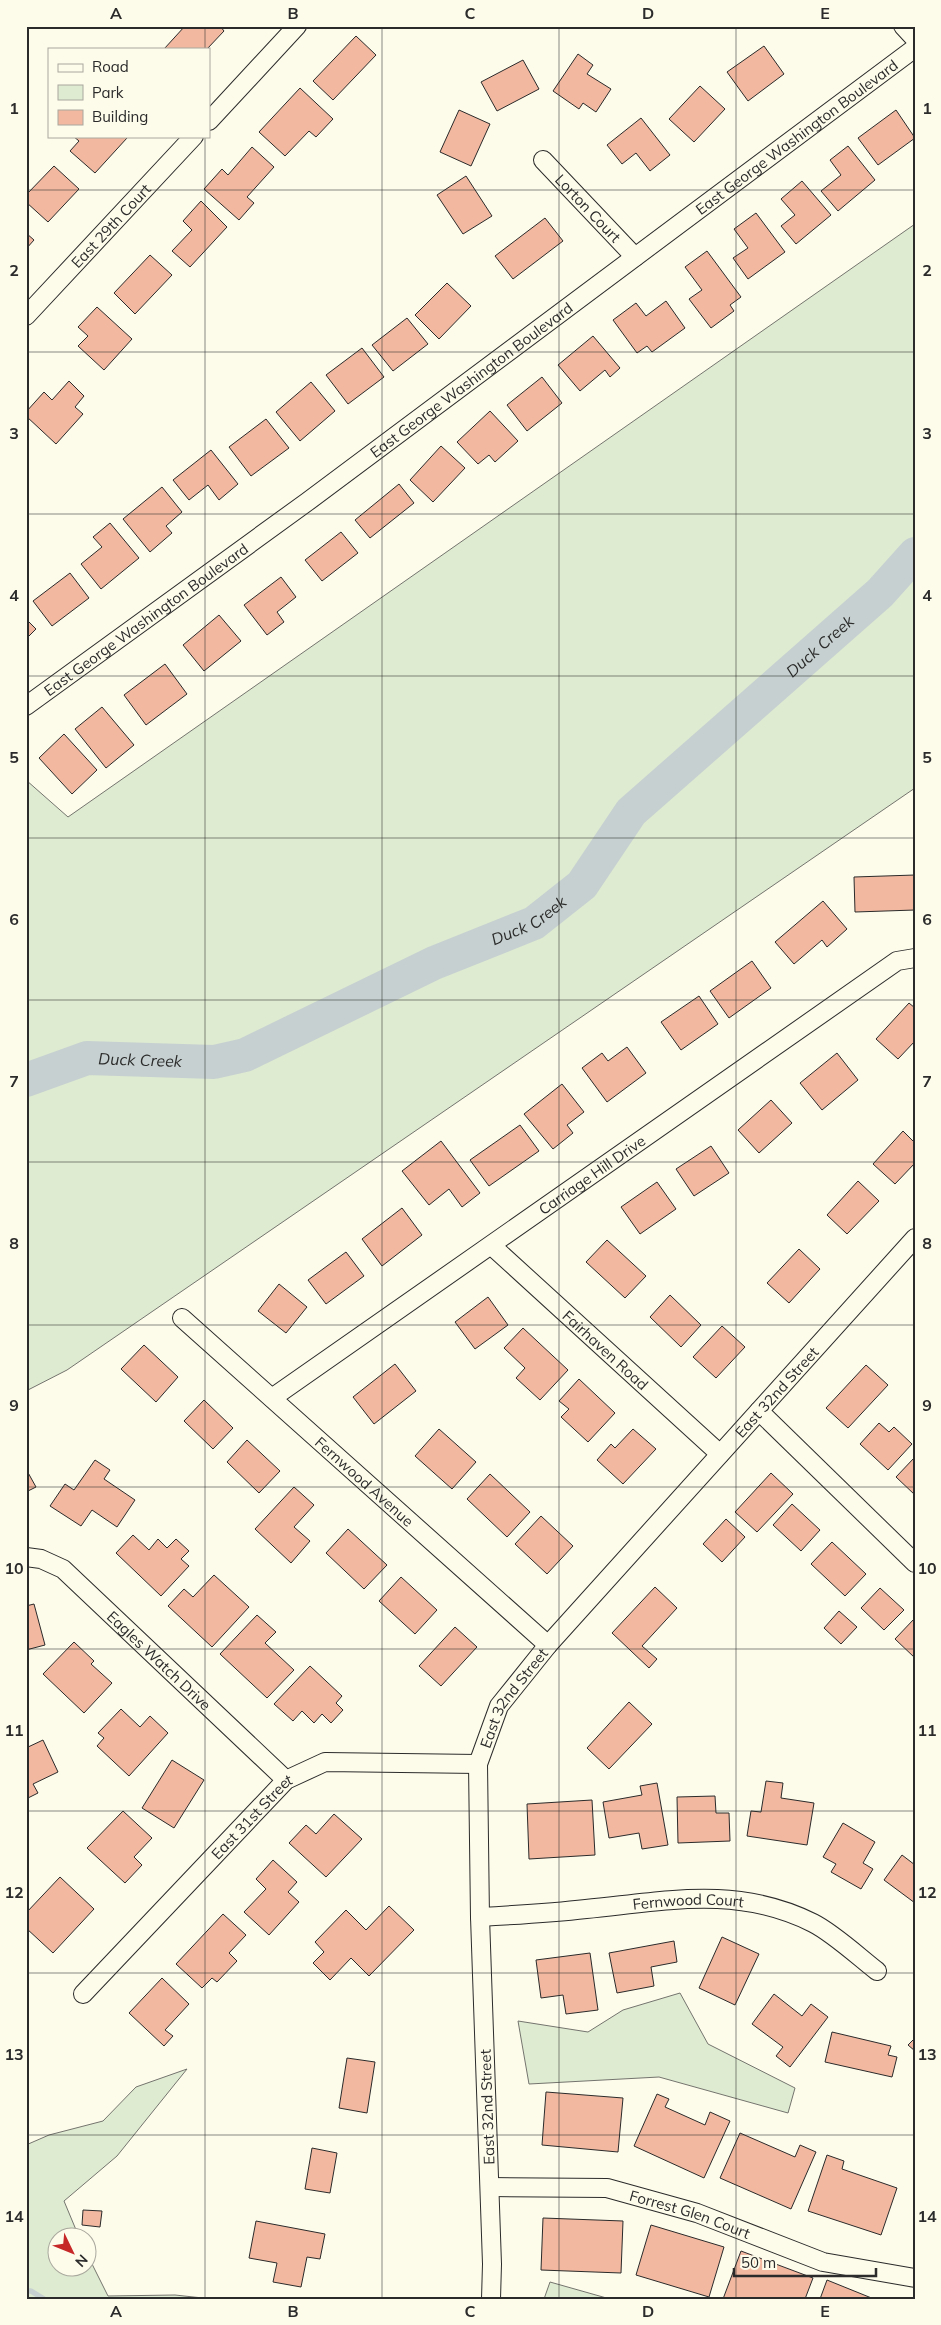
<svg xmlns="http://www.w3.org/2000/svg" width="941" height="2325" viewBox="0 0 941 2325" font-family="Mulish,sans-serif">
  <rect width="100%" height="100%" fill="#fdfbea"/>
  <path fill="#deebd1" stroke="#74746e" d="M915,224V788L67,1370L26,1391V780L68,817Z
    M680,1993L708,2044L795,2088L788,2113L659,2077L529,2084L518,2021L588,2032L623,2010Z
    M187,2069L117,2156L64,2201L79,2237L58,2238V2268H88V2256L108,2296L175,2295L212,2299H26V2145L49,2135L103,2121L136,2087Z
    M550,2282L610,2299H544Z"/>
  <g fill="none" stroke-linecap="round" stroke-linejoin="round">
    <path stroke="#c7d0d0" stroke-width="5.5" d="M26,2291H31L44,2299"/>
    <path stroke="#c7d0d0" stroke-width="34" id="s1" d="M26,1080L87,1058L214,1062L245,1055L434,963L534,923L582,885L631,812L880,593L915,554"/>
  </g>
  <path fill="#f2b8a0" stroke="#2b2b2b" d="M185,26H220L224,31L207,49H164Z
    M356,36L376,55L333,100L313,81Z
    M764,46L784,74L748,101L727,72Z
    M578,54L593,65L587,74L611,89L596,112L583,103L579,109L553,91Z
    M523,60L539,89L497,111L481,82Z
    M700,86L725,109L694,142L669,119Z
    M300,88L333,119L316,137L309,131L285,156L259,132Z
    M459,110L490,124L471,166L440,152Z
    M896,110L915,138L878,165L858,138Z
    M641,118L670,155L650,171L636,153L622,164L607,145Z
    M73,136H125L127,138L95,173L70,151L79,141Z
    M848,146L875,180L838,211L821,191L841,175L830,160Z
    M252,147L274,167L247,197L254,203L239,220L204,189L222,169L228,175Z
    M54,166L79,189L48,222L26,202V195Z
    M466,176L492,216L463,234L437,195Z
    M802,181L831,215L796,244L781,226L795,215L781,199Z
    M201,201L227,227L190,267L172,251L192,230L183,221Z
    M756,213L785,252L748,279L733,258L748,248L734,229Z
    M545,218L563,241L513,279L495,256Z
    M26,233L34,240L26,249Z
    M707,251L741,297L730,305L734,311L711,328L689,299L702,290L685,267Z
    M150,255L172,275L135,314L114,293Z
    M447,283L471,306L439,339L415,315Z
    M666,301L685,328L652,352L647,346L637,353L613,320L636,303L646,316Z
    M97,307L132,339L104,370L78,346L88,336L78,327Z
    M407,318L428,344L393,371L372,345Z
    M593,336L620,368L610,377L605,370L580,391L558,365Z
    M362,348L384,377L348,404L326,375Z
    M542,377L562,403L527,431L507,405Z
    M69,381L84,396L75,407L83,414L56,444L26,416V412L44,392L52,400Z
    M311,382L335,411L300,441L276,412Z
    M490,411L518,441L495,462L489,455L478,464L457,442Z
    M266,419L289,448L251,476L229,447Z
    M441,446L465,468L433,502L410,480Z
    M211,450L238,484L219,500L208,485L189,500L173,480Z
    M399,484L414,503L370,538L355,520Z
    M162,487L182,512L166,526L172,533L150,552L123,519Z
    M110,523L139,558L101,589L81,564L102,547L93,537Z
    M341,532L358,553L322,581L305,560Z
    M70,573L89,598L52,626L33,601Z
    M281,577L296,597L277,612L284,622L267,635L244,605Z
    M219,615L241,641L204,671L183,645Z
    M26,619L36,629L26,639Z
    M165,664L187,694L146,725L124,695Z
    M102,707L134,745L106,768L75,729Z
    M64,734L97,770L72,794L39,758Z
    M915,875V910L855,912L854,877Z
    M823,901L847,929L827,947L822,940L794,964L775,942Z
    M752,961L771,988L729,1018L710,991Z
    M699,996L718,1024L681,1050L661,1022Z
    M909,1003L915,1008V1041L898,1059L876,1039Z
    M627,1047L646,1073L607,1102L582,1068L602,1053L608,1061Z
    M837,1053L858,1080L822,1110L800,1083Z
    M562,1084L584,1112L567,1125L573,1133L553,1149L524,1114Z
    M771,1100L792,1123L759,1153L738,1130Z
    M520,1125L539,1151L489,1186L470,1160Z
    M903,1131L915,1143V1163L895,1184L873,1164Z
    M441,1141L480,1193L462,1207L449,1189L429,1205L402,1171Z
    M711,1146L729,1173L694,1196L676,1169Z
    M858,1181L879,1201L847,1234L827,1215Z
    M657,1182L676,1209L640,1234L621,1207Z
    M402,1208L422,1235L382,1266L362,1239Z
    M607,1240L646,1276L625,1298L586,1262Z
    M799,1249L820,1269L789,1303L767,1283Z
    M346,1252L364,1276L326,1304L308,1280Z
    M279,1284L307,1307L286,1333L258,1311Z
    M670,1295L701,1325L681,1347L650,1317Z
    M488,1297L508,1325L475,1349L455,1322Z
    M722,1326L745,1347L716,1378L693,1357Z
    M523,1328L568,1370L540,1400L516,1378L525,1368L504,1348Z
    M144,1345L178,1377L156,1402L121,1369Z
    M395,1364L416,1391L374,1424L353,1397Z
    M866,1365L888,1385L848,1428L826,1408Z
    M579,1379L615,1413L588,1442L561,1417L569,1409L559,1401Z
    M204,1400L233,1428L213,1449L184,1421Z
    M879,1423L889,1432L894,1427L912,1444L888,1470L860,1444Z
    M439,1429L476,1462L452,1489L415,1456Z
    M633,1429L656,1449L623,1484L597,1460L611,1444L615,1448Z
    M247,1440L280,1471L259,1493L227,1462Z
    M914,1458L915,1459V1495L896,1477Z
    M95,1460L110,1470L104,1479L135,1500L117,1527L92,1510L81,1526L50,1506L65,1484L74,1490Z
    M26,1469L36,1487L26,1492Z
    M771,1473L793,1494L757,1532L735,1512Z
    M490,1474L530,1512L507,1537L467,1499Z
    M294,1487L314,1505L294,1527L310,1541L291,1563L255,1529Z
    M792,1504L820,1530L801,1551L773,1525Z
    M541,1516L573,1546L547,1574L515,1544Z
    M726,1519L745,1537L722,1562L703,1544Z
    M348,1529L387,1565L364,1589L326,1553Z
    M133,1535L149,1550L158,1539L167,1548L176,1539L189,1551L181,1559L189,1566L161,1596L116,1553Z
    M832,1542L866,1574L845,1596L811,1564Z
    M214,1575L249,1607L212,1647L168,1606L184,1589L193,1597Z
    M401,1577L437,1610L415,1634L379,1601Z
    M655,1587L677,1608L642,1646L657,1659L649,1668L612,1633Z
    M880,1588L904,1610L884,1630L861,1608Z
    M34,1604L45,1645L26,1650V1606Z
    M839,1611L857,1627L841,1644L824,1628Z
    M257,1615L276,1632L265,1643L294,1670L267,1698L220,1654Z
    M914,1619H915V1658L895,1639Z
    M455,1627L477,1647L441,1686L419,1666Z
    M74,1642L94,1661L91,1664L112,1683L84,1713L43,1674Z
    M310,1666L342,1696L336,1703L343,1710L331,1723L322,1714L314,1723L302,1711L293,1721L274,1704Z
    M629,1702L652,1724L609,1769L587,1748Z
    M121,1709L140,1727L150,1716L168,1733L129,1776L97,1746L104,1738L98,1733Z
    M43,1740L58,1772L33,1784L38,1793L26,1799V1748Z
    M172,1760L204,1780L174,1828L142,1808Z
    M766,1781L783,1783L781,1798L814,1803L807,1845L747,1836L751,1811L761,1812Z
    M657,1783L668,1845L642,1849L639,1833L609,1838L603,1802L642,1795L640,1786Z
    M715,1796L716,1813H729L730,1841L678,1843L677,1797Z
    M592,1800L595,1855L529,1859L527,1804Z
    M123,1811L152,1838L134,1857L142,1865L125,1883L87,1848Z
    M334,1814L362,1839L326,1877L289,1843L306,1825L316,1834Z
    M843,1823L875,1842L863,1863L873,1869L861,1889L831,1872L836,1864L823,1857Z
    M902,1855L915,1865V1903L884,1880Z
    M273,1860L297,1882L288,1892L299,1902L269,1935L244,1912L266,1889L256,1879Z
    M60,1877L94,1909L53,1953L26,1928V1913Z
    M389,1906L414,1930L369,1976L351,1958L330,1980L313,1963L324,1952L315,1942L346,1910L366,1930Z
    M223,1914L246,1935L229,1953L237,1961L217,1982L212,1978L202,1988L176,1964Z
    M722,1937L759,1954L735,2005L699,1988Z
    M674,1941L677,1962L651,1967L654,1986L617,1993L609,1953Z
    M590,1953L598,2010L566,2014L563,1995L541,1998L536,1960Z
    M162,1978L189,2004L165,2030L173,2036L164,2046L129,2013Z
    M774,1994L802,2016L811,2004L828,2017L790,2067L776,2056L783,2047L752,2024Z
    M832,2032L891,2046L888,2055L897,2057L892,2077L825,2062Z
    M915,2038V2051L908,2045Z
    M347,2058L375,2062L367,2113L339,2108Z
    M546,2092L623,2098L618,2152L542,2145Z
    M657,2094L669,2099L665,2107L705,2125L710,2112L730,2121L704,2178L634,2146Z
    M740,2133L795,2157L800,2145L816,2152L791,2209L720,2178Z
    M312,2148L337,2153L330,2193L305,2189Z
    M827,2155L844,2161L842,2169L897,2188L881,2235L808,2211Z
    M83,2210L102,2211L100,2227L82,2225Z
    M543,2218L623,2221L621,2273L541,2270Z
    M256,2221L325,2234L320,2259L307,2257L301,2287L273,2282L277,2263L249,2258Z
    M651,2225L724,2247L709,2297L636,2275Z
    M741,2251L813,2278L805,2299H723Z
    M827,2280L874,2299H820Z"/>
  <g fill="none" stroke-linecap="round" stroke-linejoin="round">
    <defs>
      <g id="street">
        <path d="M903,26L915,39"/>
        <path d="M209,121L297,26"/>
        <path id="s2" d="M543,160L635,257"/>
        <path id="s3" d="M26,316L194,136"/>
        <path id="s4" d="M26,706L307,502L915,48"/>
        <path id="s5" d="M492,1246L720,1454"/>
        <path id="s6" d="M182,1318L548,1645"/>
        <path id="s7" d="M272,1398L897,961L915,958"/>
        <path d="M759,1411L915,1563"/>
        <path id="s8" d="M26,1557L41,1559L63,1569L286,1780"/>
        <path id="s9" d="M480,1917C516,1915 551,1913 586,1909C667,1901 737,1885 813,1923C833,1933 859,1957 877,1971"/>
        <path id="s10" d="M83,1994L286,1780L325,1762L478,1764"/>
        <path id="s11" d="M490,2187L607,2188L697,2213L823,2262L915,2278"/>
        <path id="s12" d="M491,2299L492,2264L480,1917L478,1764L499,1706L548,1645L915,1238"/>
      </g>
    </defs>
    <use href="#street" stroke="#2b2b2b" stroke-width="20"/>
    <use href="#street" stroke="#fdfbea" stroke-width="18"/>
  </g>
  <path fill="none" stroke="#2b2b2b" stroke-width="1" stroke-opacity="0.55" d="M205,26V49M382,26V2299M559,26V2299M736,26V2299M205,136V2299M26,190H915M26,352H915M26,514H915M26,676H915M26,838H915M26,1000H915M26,1162H915M26,1325H915M26,1487H915M26,1649H915M26,1811H915M26,1973H915M26,2135H915"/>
  <g text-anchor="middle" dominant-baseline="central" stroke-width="4" stroke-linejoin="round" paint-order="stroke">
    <g font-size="15" fill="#2b2b2b" stroke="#fdfbea">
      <text stroke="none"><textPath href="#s4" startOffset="958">East George Washington Boulevard</textPath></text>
      <text stroke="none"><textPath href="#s2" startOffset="66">Lorton Court</textPath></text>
      <text stroke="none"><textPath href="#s3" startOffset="124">East 29th Court</textPath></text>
      <text stroke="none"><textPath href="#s4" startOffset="552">East George Washington Boulevard</textPath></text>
      <text stroke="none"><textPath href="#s4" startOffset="148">East George Washington Boulevard</textPath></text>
      <text stroke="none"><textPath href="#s7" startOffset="390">Carriage Hill Drive</textPath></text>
      <text stroke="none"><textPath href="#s5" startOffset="154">Fairhaven Road</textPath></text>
      <text stroke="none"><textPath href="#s12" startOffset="1016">East 32nd Street</textPath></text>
      <text stroke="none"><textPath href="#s6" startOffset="245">Fernwood Avenue</textPath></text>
      <text stroke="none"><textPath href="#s8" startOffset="172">Eagles Watch Drive</textPath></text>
      <text stroke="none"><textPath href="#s12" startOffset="611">East 32nd Street</textPath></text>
      <text stroke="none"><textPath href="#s10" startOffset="245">East 31st Street</textPath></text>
      <text stroke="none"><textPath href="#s9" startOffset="209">Fernwood Court</textPath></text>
      <text transform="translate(487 2107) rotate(-92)">East 32nd Street</text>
      <text stroke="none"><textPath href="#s11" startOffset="204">Forrest Glen Court</textPath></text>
    </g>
    <g font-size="16" font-style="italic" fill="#2b2b2b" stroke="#fdfbea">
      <text stroke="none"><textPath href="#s1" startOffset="942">Duck Creek</textPath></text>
      <text stroke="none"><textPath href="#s1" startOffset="538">Duck Creek</textPath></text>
      <text stroke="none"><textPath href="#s1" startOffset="118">Duck Creek</textPath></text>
    </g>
  </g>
  <rect width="941" height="2325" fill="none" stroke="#fdfbea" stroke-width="55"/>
  <rect x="48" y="48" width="162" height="90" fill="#fdfbea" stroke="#a9a89e"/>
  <rect x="58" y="64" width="25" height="8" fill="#fdfbea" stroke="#a9a89e"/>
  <text x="92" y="72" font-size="15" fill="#2b2b2b">Road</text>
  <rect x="58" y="85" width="25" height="15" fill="#deebd1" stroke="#a9a89e"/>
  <text x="92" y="98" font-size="15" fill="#2b2b2b">Park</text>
  <rect x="58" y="110" width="25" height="15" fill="#f2b8a0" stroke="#a9a89e"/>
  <text x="92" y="122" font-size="15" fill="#2b2b2b">Building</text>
  <g transform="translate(72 2252) rotate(133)"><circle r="24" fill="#fdfbea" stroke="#a9a89e"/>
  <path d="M0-4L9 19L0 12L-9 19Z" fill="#c62828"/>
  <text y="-8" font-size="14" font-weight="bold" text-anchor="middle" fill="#2b2b2b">N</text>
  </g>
  <path d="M734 2268v8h142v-8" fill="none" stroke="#2b2b2b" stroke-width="2.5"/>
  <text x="741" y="2268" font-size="15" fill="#2b2b2b" stroke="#fdfbea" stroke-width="4" paint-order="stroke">50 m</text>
  <rect x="28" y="28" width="886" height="2270" fill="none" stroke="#2b2b2b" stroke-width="2"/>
  <g font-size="16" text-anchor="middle" font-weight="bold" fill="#2b2b2b">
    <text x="116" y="19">A</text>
    <text x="293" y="19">B</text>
    <text x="470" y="19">C</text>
    <text x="648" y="19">D</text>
    <text x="825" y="19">E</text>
    <text x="14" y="114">1</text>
    <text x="927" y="114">1</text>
    <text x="14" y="276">2</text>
    <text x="927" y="276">2</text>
    <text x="14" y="439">3</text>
    <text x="927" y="439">3</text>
    <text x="14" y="601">4</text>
    <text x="927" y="601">4</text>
    <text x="14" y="763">5</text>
    <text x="927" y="763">5</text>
    <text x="14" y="925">6</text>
    <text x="927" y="925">6</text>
    <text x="14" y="1087">7</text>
    <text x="927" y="1087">7</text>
    <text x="14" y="1249">8</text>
    <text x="927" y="1249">8</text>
    <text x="14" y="1411">9</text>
    <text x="927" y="1411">9</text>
    <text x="14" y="1574">10</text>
    <text x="927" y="1574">10</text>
    <text x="14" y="1736">11</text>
    <text x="927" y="1736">11</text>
    <text x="14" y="1898">12</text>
    <text x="927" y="1898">12</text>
    <text x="14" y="2060">13</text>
    <text x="927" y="2060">13</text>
    <text x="14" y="2222">14</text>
    <text x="927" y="2222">14</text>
    <text x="116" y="2317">A</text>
    <text x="293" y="2317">B</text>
    <text x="470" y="2317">C</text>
    <text x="648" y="2317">D</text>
    <text x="825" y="2317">E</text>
  </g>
</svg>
